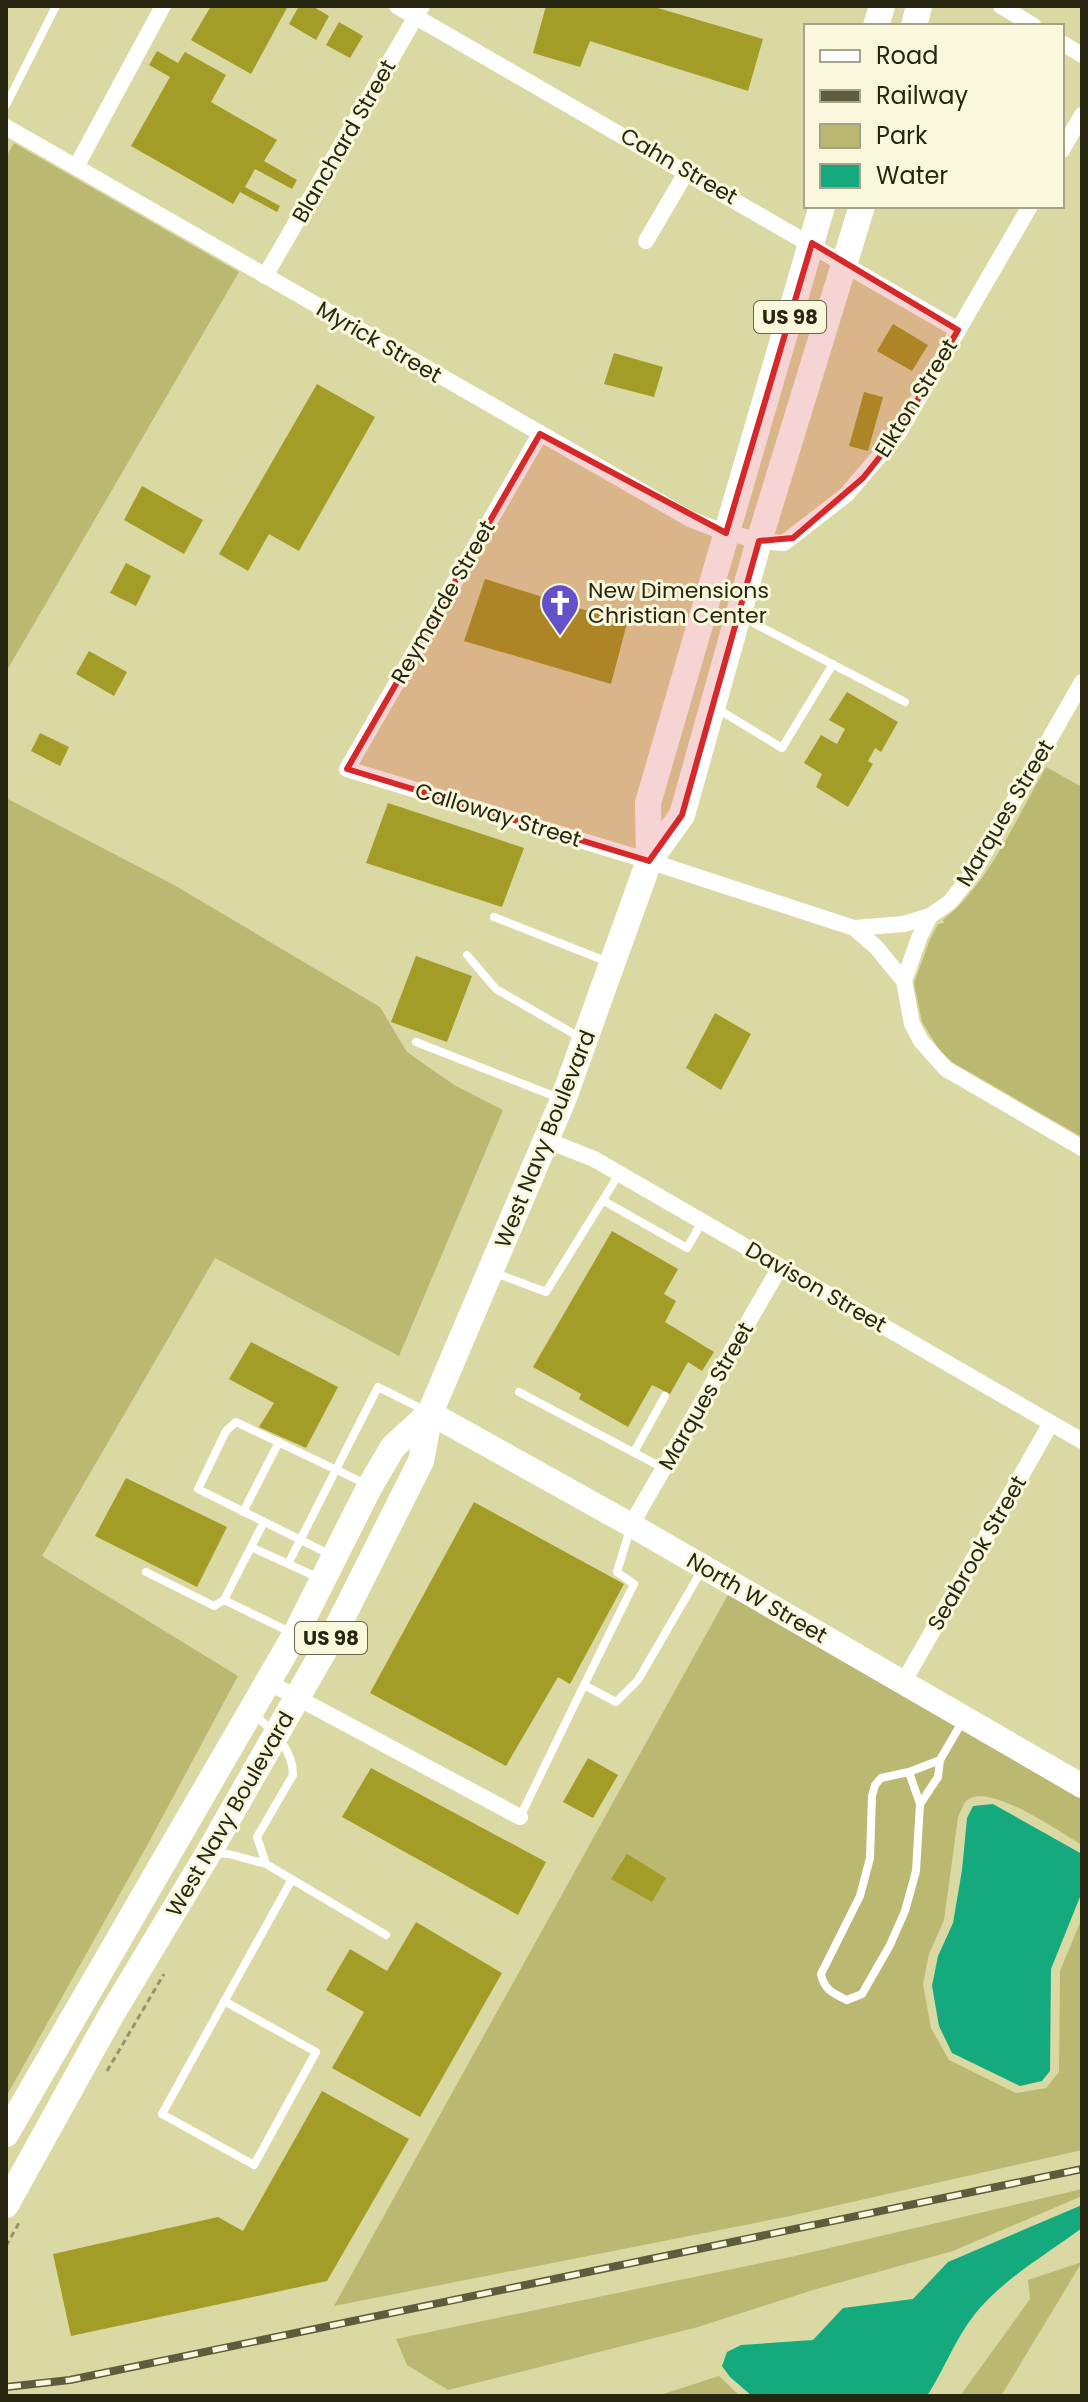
<svg xmlns="http://www.w3.org/2000/svg" width="1088" height="2402" viewBox="0 0 1088 2402" font-family="Poppins,sans-serif">
  <rect width="100%" height="100%" fill="#dbd9a3"/>
  <path fill="#bbb871" d="M14,143L239,272L6,672V157Z
    M1046,767L1082,787V1137L952,1062L940,1051L922,1022L914,983L929,942L938,924L944,923L943,920C989,884 1017,817 1046,767Z
    M6,798L174,885L380,1007L407,1052L454,1085L503,1110L399,1356L215,1258L42,1556L238,1676L149,1842L6,2097Z
    M729,1593L1082,1796V1845C1060,1832 989,1782 967,1800C963,1804 961,1811 958,1817L944,1920L929,1954L923,1984L931,2028L949,2060L1016,2093L1046,2088L1059,2072L1060,1971L1082,1918V2150L790,2216L334,2306Z
    M1082,2189V2196L953,2251L813,2290L698,2327L448,2390L407,2365L396,2339L795,2256Z
    M1082,2262L1001,2396H960L1030,2299L1028,2280Z
    M719,2376L740,2396H657Z"/>
  <path fill="#15aa7e" d="M993,1804L1082,1854V1892L1051,1969L1050,2071L1042,2081L1020,2086L952,2053L939,2026L932,1986L938,1956L953,1923L962,1870L967,1818L973,1806Z
    M1082,2205V2228C1043,2257 994,2284 967,2325C952,2347 942,2373 927,2396H752L730,2377L722,2366L727,2352L741,2345L813,2340L843,2308L913,2299L948,2262Z"/>
  <path fill="#a39c26" d="M211,6H288L251,74L191,40Z
    M299,6H312L329,16L316,40L289,24Z
    M546,6H651L763,39L748,91L590,41L580,67L533,53Z
    M339,22L363,36L350,58L326,45Z
    M157,51L178,63L185,52L226,75L211,102L277,140L264,161L297,180L292,189L255,169L245,187L280,206L277,212L240,192L233,204L131,146L170,77L149,65Z
    M893,324L928,345L912,371L877,351Z
    M614,353L663,367L654,397L604,384Z
    M317,384L375,417L299,551L269,534L248,571L219,554Z
    M864,392L883,397L868,451L849,446Z
    M142,486L203,520L184,554L124,520Z
    M126,563L151,576L136,606L110,593Z
    M485,579L627,623L611,684L464,641Z
    M89,651L127,672L114,696L76,674Z
    M847,692L898,722L881,752L875,748L868,761L873,764L848,807L816,787L822,774L804,763L821,735L837,744L845,729L829,720Z
    M40,733L69,747L60,766L31,751Z
    M388,803L524,848L502,907L366,863Z
    M416,956L472,976L447,1042L391,1022Z
    M715,1013L751,1034L721,1090L686,1068Z
    M612,1231L678,1269L664,1294L676,1301L665,1322L714,1352L702,1371L688,1362L670,1394L652,1385L628,1427L579,1399L581,1394L533,1367Z
    M251,1342L338,1387L306,1448L259,1427L274,1403L229,1379Z
    M126,1478L227,1527L197,1587L95,1536Z
    M474,1502L624,1584L570,1684L558,1677L506,1766L370,1693Z
    M588,1758L618,1775L593,1818L563,1802Z
    M371,1768L546,1862L518,1915L342,1817Z
    M627,1854L666,1878L652,1902L611,1879Z
    M416,1922L502,1973L420,2117L332,2068L364,2012L326,1990L350,1949L387,1971Z
    M322,2091L409,2139L327,2281L71,2336L53,2254L218,2217L243,2231Z"/>
  <g fill="none" stroke-linecap="round" stroke-linejoin="round">
    <path stroke="#95936a" stroke-width="3" stroke-dasharray="6 4" stroke-linecap="butt" d="M107,2071L164,1974
      M6,2246L19,2223"/>
    <path stroke="#fff" stroke-width="8" d="M6,105L56,6
      M742,617L905,702
      M716,708L782,748L833,664
      M494,917L608,962
      M467,955L496,989L581,1038
      M416,1042L559,1098
      M604,1201L687,1248L702,1222
      M493,1272L546,1292L619,1174
      M519,1392L663,1468
      M634,1452L665,1396
      M243,1512L279,1442
      M631,1526L617,1572L634,1584L584,1685L616,1702L638,1680L703,1568
      M251,1547L264,1522
      M331,1555L198,1489L226,1431L236,1422L366,1484
      M288,1564L378,1387L426,1411
      M146,1572L214,1606L224,1600
      M292,1633L224,1600L251,1547L319,1578
      M255,1715C273,1731 293,1749 293,1775L257,1837L266,1864L386,1935
      M940,1760L909,1772L881,1778L875,1785L872,1796L870,1858L860,1896L821,1974C824,1990 834,1994 847,2000L862,1994L890,1945L905,1911L916,1871L920,1804L938,1777L940,1760L962,1722
      M909,1772L920,1804
      M520,1817L584,1685
      M213,1853L229,1854L266,1864
      M224,2001L316,2052L254,2165L162,2114L292,1879"/>
    <path stroke="#fff" stroke-width="16" d="M397,6L958,330
      M1001,6L1034,26
      M1062,43L1082,55
      M6,127L690,519L713,528L759,541L784,543L846,495L898,434L1030,206
      M1062,150L1082,115
      M76,167L163,6
      M646,241L687,171
      M265,276L422,6
      M540,434L347,769L649,861L854,928L876,947L904,981L912,1024L921,1041L946,1069L1082,1148
      M854,928L904,924L930,916
      M904,981L919,938L930,916L950,902L973,873L1082,682
      M546,1140L594,1159L1082,1441
      M631,1525L780,1267
      M268,1682L520,1817
      M903,1683L1051,1423"/>
    <path stroke="#fff" stroke-width="24" d="M430,1413L631,1525L1082,1786"/>
    <path stroke="#fff" stroke-width="26" d="M876,26L882,6
      M914,26L919,6
      M649,861L648,803L822,206
      M6,2134L295,1635L370,1486L393,1447L430,1413
      M6,2205L110,2017L209,1852L338,1626L421,1461L430,1413L563,1100L649,861L682,815L759,541L862,206"/>
    <defs>
      <path id="rail" d="M6,2387L70,2380L1082,2169"/>
    </defs>
    <use href="#rail" stroke="#5d5c3c" stroke-width="8"/>
    <use href="#rail" stroke="#f9f8dd" stroke-width="5" stroke-dasharray="15" stroke-linecap="butt"/>
  </g>
  <path fill="#d62828" fill-opacity="0.2" stroke="#d62828" stroke-width="6" stroke-linejoin="round" d="M812,243L958,330L898,434L863,478L793,538L759,541L682,815L649,861L347,769L540,434L726,533Z"/>
  <defs>
    <symbol id="church-pin" viewBox="-11 -11 22 30"><path d="M0 17L-7.5 6A9.5 9.5 0 1 1 7.5 6Z" fill="#6450c9" stroke="#f9f8dd"/><path d="M-1.2-6h2.4v3.5h3.3v2.4h-3.3V6h-2.4V-.1h-3.3v-2.4h3.3Z" fill="#fff"/></symbol>
  </defs>
  <g fill-rule="evenodd">
    <use href="#church-pin" x="538" y="581" width="44" height="60"/>
  </g>
  <g text-anchor="middle" dominant-baseline="central" stroke-width="6" stroke-linejoin="round" paint-order="stroke">
    <g fill="#f9f8dd" stroke="#66654e" stroke-width="2">
      <rect x="754" y="301" width="72" height="32" rx="6"/>
      <rect x="295" y="1622" width="72" height="32" rx="6"/>
    </g>
    <g font-size="20" font-weight="bold" fill="#272610">
      <text x="790" y="317">US 98</text>
      <text x="331" y="1638">US 98</text>
    </g>
    <g font-size="22" fill="#272610" stroke="#f9f8dd">
      <text transform="translate(344 141) rotate(-60)">Blanchard Street</text>
      <text transform="translate(679 166) rotate(30)">Cahn Street</text>
      <text transform="translate(379 342) rotate(30)">Myrick Street</text>
      <text transform="translate(916 398) rotate(-58)">Elkton Street</text>
      <text transform="translate(443 602) rotate(-60)">Reymarde Street</text>
      <text transform="translate(1005 813) rotate(-59)">Marques Street</text>
      <text transform="translate(498 815) rotate(17)">Calloway Street</text>
      <text transform="translate(545 1139) rotate(-68)">West Navy Boulevard</text>
      <text transform="translate(816 1287) rotate(30)">Davison Street</text>
      <text transform="translate(706 1396) rotate(-60)">Marques Street</text>
      <text transform="translate(977 1553) rotate(-60)">Seabrook Street</text>
      <text transform="translate(757 1598) rotate(30)">North W Street</text>
      <text transform="translate(230 1814) rotate(-60)">West Navy Boulevard</text>
    </g>
    <g font-size="22" fill="#272610" stroke="#f9f8dd" text-anchor="start">
      <text x="588" y="590">New Dimensions<tspan x="588" dy="25">Christian Center</tspan></text>
    </g>
  </g>
  <rect width="1088" height="2402" fill="none" stroke="#272610" stroke-width="16"/>
  <rect x="804" y="24" width="260" height="184" fill="#f9f8dd" stroke="#a5a48b" stroke-width="2"/>
  <rect x="820" y="50" width="40" height="12" fill="#ffffff" stroke="#a5a48b" stroke-width="2"/>
  <text x="876" y="64" font-size="24" fill="#272610">Road</text>
  <rect x="820" y="90" width="40" height="12" fill="#5d5c3c" stroke="#a5a48b" stroke-width="2"/>
  <text x="876" y="104" font-size="24" fill="#272610">Railway</text>
  <rect x="820" y="124" width="40" height="24" fill="#bbb871" stroke="#a5a48b" stroke-width="2"/>
  <text x="876" y="144" font-size="24" fill="#272610">Park</text>
  <rect x="820" y="164" width="40" height="24" fill="#15aa7e" stroke="#a5a48b" stroke-width="2"/>
  <text x="876" y="184" font-size="24" fill="#272610">Water</text>
</svg>
